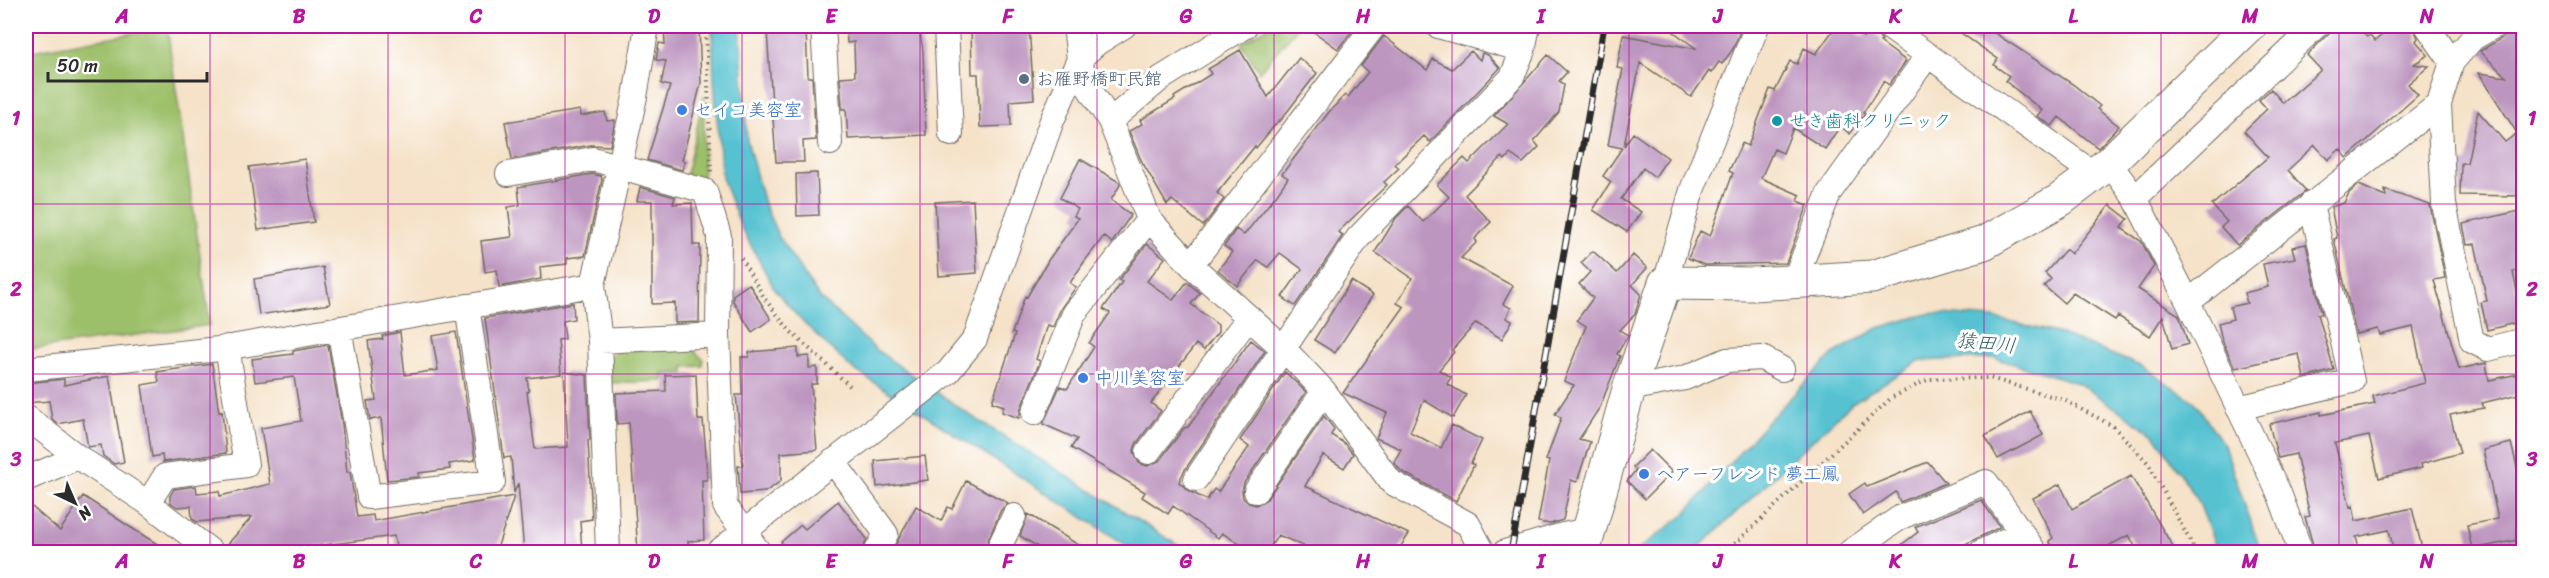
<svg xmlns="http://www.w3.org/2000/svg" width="2549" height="578" viewBox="0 0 2549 578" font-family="Sriracha,'Klee One',sans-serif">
  <rect width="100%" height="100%" fill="#fff"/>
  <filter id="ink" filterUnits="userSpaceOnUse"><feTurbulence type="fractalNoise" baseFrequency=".0167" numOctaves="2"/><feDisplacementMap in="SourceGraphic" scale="12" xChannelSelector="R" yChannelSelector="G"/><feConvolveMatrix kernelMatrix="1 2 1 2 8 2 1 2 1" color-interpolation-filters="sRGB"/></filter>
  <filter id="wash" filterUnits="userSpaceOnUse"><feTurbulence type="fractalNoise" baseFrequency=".008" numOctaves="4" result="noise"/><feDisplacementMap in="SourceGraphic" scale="24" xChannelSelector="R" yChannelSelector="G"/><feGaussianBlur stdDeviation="1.35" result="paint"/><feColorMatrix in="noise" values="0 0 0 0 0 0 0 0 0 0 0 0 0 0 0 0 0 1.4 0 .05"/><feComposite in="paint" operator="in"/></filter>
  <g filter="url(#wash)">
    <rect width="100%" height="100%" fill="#f5e2c8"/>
    <path fill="#9cbf69" stroke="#64754a" stroke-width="1.5" d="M1269,26H1299L1259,72L1241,43Z
      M167,27L210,325L26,350V52Z
      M704,96L703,184L685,179Z
      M691,348L703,359V366L684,367V373L663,374V381L608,383L607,360L616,350Z"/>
    <path fill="#57c2d1" stroke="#41767e" stroke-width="1.5" d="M712,26H740L747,140L764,204L779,237L819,297L875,349L971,416L1189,552H1137L850,367L800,319L775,290L741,227L722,178L714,82Z
      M1931,313L1993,318L2061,334L2143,367L2195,402L2224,445L2261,552H2218L2198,500L2155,435L2078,383L1994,358L1919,361L1852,403L1694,552H1635L1683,516L1765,424L1833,354L1878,328Z"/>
    <g id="blocks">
      <path fill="#bd96c0" d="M699,26L701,83L682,160L685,161L682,170L647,160L670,86L661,84L666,61L656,60L659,43L665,44L664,27Z
        M846,26H919L923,51L926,135L848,139L846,109H842L840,77L855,76L854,42L847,43Z
        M984,26H1029L1034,99L1010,101L1011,126L980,127L978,74H972L971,27Z
        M1306,26H1356L1338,49Z
        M1666,26H1742L1733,49L1722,64L1719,62L1711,73L1709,71L1691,97L1640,63L1624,146L1633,133L1668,158L1655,177L1643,168L1621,199L1641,212L1627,232L1593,210L1611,182L1603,176L1622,148L1608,145L1623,69L1617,68L1623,35L1697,49Z
        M1836,26H1846L1863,37L1870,28L1882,40L1880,42L1906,61L1889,85L1884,81L1863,113L1865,114L1850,134L1840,126L1825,149L1793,128L1783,153L1774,149L1761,178L1800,195L1798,201L1808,205L1786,263L1704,265L1688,258L1700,231L1710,236L1733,173L1729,171L1742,143L1748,146L1770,89L1775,91L1790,61L1797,64L1804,48L1816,54Z
        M1951,26H1984L2074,85L2100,106L2097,109L2119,126L2098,148L2059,117L2052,126L2037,116L2042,110L2005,81L2009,76L1994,65L1998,59Z
        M2336,26H2357L2367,37L2370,35L2375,41L2392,26H2413L2418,38L2416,41L2428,55L2414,64L2429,66L2408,84L2418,95L2347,158L2340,149L2328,160L2315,145L2288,170L2306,191L2237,245L2221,227L2227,222L2212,205L2268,157L2244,131L2267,109L2259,100L2271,89L2283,103L2321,70L2307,55Z
        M2508,26H2523V196L2460,195L2461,163H2467L2478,111L2505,142L2517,133L2479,73L2506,77L2480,51L2502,38L2507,33Z
        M806,30L808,77H812L816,140L803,141L804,162H776L767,31Z
        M1384,36L1427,70L1433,59L1452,69L1471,51L1480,60L1482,53L1488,55L1500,68L1430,142L1424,136L1395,164L1399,168L1384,182L1387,185L1338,232L1343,235L1295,306L1282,297L1302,269L1280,253L1268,267L1258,260L1237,286L1218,270L1232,252L1224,246L1236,229L1244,235L1277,194L1288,178L1282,174L1329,112L1345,95L1348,97L1368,72L1361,66Z
        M1240,50L1268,97L1299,58L1317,73L1280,121L1279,120L1256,148L1255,146L1217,193L1224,199L1203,226L1172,200L1167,205L1141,160L1129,131L1142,124L1140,120L1175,99L1174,97L1211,74L1208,69Z
        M1548,55L1567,72L1559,81L1564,85L1559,112L1534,141L1539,147L1523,163L1510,154L1505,160L1502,157L1465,195L1491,222L1478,235L1475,239L1477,242L1461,258L1513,286L1503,304L1511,308L1506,318L1512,321L1502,339L1476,323L1452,350L1454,352L1439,370L1451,377L1447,384L1466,395L1453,418L1424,400L1410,432L1441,448L1452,425L1482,440L1471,463L1474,465L1456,501L1401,471L1394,462L1401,449L1376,438L1387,413L1343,393L1404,307L1397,303L1412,278L1375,252L1396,218L1408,206L1423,222L1449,197L1437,185L1464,158L1469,163L1508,124L1494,116Z
        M580,110L581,116L605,112L607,121L615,120L610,146L591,145L512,159L505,122Z
        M305,159L314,222L258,230L249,167Z
        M1080,159L1119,182L1120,185L1111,200L1131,215L1112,243L1104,236L1084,262L1070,283L1076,287L1061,308L1053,327L1047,325L1036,359L1040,361L1021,408L1019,418L1002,412L1004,406L992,402L1015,334L1012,333L1025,296L1027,297L1049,259L1078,219L1074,216L1078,209L1060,198Z
        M817,173L819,215L797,216L796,174Z
        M592,174L601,176L602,180L585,256L567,258V264L540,267L541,279L499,287L497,270L485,272L481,241L512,237L508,207L520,205L518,187Z
        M2359,185L2386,197L2385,190L2430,205L2445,278L2434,280L2459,369L2486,363L2489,380L2523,373V393L2482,403L2484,408L2450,415L2460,453L2421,464L2422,468L2379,478L2369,436L2335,443L2350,507L2353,506L2356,521L2412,508L2423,552H2394L2389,530L2356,537L2360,552H2315L2305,517L2310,516L2296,454L2278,458L2269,424L2321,412V415L2375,404L2373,396L2425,383L2413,327L2380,335L2378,329L2356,334L2334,239L2337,238L2331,207L2344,203L2349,193Z
        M640,187L675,197L673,204L692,203L693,245H700L699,322L675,323V303L652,304V201H637Z
        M973,200L977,273L939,276L935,202Z
        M2110,205L2128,219L2121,228L2141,241L2154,266L2138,289L2179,315L2188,344L2172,349L2163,316L2150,336L2118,316L2115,320L2073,293L2064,303L2044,286L2051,279L2045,273L2066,249L2071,254Z
        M2523,210V270L2513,272L2523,321L2487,330L2481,302L2487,301L2475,244L2467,245L2463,224Z
        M1147,244L1165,258L1147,281L1173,300L1187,282L1200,293L1191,304L1218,325V332L1204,350L1196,344L1151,403L1161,411L1136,444L1134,451L1139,463L1147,466L1159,461L1184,428L1188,427L1251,340L1265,351L1184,471L1179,482L1189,491L1207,500L1214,489L1218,492L1249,447L1240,440L1285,372L1306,392L1244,483L1242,491L1243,498L1249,503L1256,505L1267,499L1324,416L1334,429L1331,435L1344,443L1353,454L1344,468L1323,455L1305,486L1409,534L1397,552H1317L1278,535L1267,552H1253L1222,533L1218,538L1173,506L1168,514L1142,497L1145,492L1071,448L1077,439L1043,424L1060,386L1067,389L1094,347L1089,343L1110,313L1103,309L1122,282L1119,280Z
        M2306,244L2322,314H2318L2334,370L2304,378L2299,354L2235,368L2222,340L2218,323L2233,319L2230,307L2247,303L2244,293L2268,287L2263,264L2295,258L2292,247Z
        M1593,251L1617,273L1633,255L1647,268L1632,285L1641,294L1635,314L1620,330L1628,335L1626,339L1617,354L1620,356L1600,407L1579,439L1590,442L1577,482L1571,480L1563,520L1550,524L1538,522L1549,461L1546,460L1561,418L1555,414L1574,385L1564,381L1586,326L1577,320L1593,298L1579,284L1590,272L1581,263Z
        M323,267L330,304L259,315L254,279Z
        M1351,281L1373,295L1335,353L1314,340Z
        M749,284L771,319L752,332L733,301V295Z
        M573,303L574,319L563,321L565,339L558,340L561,374L527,378L529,391L527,392L535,449L568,447L564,372L587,375L590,440H588L592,519L580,521L582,551L524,552L518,483L514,493L511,457L504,458L485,318Z
        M400,332L405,375L438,370L432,336L456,332L475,460L449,464L450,469L419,473V477L387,480L381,418L370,420L367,401L376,400L368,341L383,339L382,336Z
        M328,345L342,424L347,472H350L357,517L373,515L374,521L514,496L496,552H397L394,536L310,547L311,552H226L225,547L252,517L197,522L192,519L191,506L177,507L170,502V496L174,489L196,486L197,493L219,491L220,496L270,484L261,428L301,421L294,377L255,382L252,359L293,354V351Z
        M798,348V357L809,356V368L817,367V384H811L817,450L781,453V481L765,492L740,494L738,466H743L736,395H742L741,357H749V352Z
        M212,364L219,412L222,411L226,453L163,462L162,455L152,457L142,385L159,382L157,372Z
        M696,374L698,420H703L706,454L707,480H702L704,540L688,541V552H638L629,423L617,424L616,393L666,391L665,375Z
        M109,376L124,462L114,464L103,456L101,445L88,447L83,419L58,424L52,419L49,401L26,403V383L64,379V385Z
        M2030,411L2043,435L1998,459L1985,436Z
        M2511,443L2518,471L2523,469V539L2472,549L2467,525L2498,519L2483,450Z
        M1650,450L1672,472L1645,499L1627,481L1636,470L1633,467Z
        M925,456L928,480L877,487L875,461Z
        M1928,462L1946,483L1900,502L1896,492L1863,515L1849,494L1865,483L1867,487Z
        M2131,476L2176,552H2138L2129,535L2097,552H2056L2049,541L2053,538L2033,498L2060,484L2072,509Z
        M966,481L1008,503L1001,510L983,552H892L916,506L941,521L948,507L952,509Z
        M83,496L130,527L170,552H26V502L60,531Z
        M1981,500L2000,527L1949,552H1892L1918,532L1915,527Z
        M838,501L867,539L862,552H790L781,542L801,525L805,529Z
        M1028,514L1090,552H1046L1020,536Z"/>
    </g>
  </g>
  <g filter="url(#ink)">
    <use href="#blocks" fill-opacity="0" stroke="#726b62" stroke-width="1.5"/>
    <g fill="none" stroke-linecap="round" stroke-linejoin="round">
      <defs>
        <path id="street" d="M647,26L635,97L593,285L600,341L718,335L725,506L759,552
          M823,26L830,143
          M946,26L951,134
          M1075,26L1079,59L1087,85L1110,121L1149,219L1191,265L1285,350L1324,391L1391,482L1468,524L1483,552
          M1438,26L1523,50
          M1887,26L2094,174
          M2427,26L2452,62L2439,104L2444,204L2472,341L2488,349L2524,340
          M2452,62L2473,38L2494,26
          M1110,121L1160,79L1245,26
          M2109,163L2135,198L2188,302L2279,493L2301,552
          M508,174L593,159L705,191L719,236L718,335
          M2135,198L2316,26
          M1191,265L1374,26
          M1794,281L1829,193L1928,55
          M1665,283L1692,190L1757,26
          M2188,302L2439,104
          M339,328L369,497L493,482L467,306
          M600,341L608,552
          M26,369L219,349L593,285
          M1629,389L1685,378L1727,360L1762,358L1782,369
          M2238,408L2352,381L2311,204
          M1034,413L1074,314L1149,219
          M26,417L78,457L148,503L212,552
          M1148,452L1249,317
          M833,461L886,534L876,552
          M26,479L78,457
          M1196,479L1358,238L1512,77L1523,50L1528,26
          M1256,491L1324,391
          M148,503L165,476L246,465L227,347
          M718,552L948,372L975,339L1051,123L1079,59L1097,43L1124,26
          M997,552L1014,516
          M1505,552L1563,535L1589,530
          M1850,552L1901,517L1986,482L2035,552
          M1981,552L2021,533"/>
        <path id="secondary" d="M1583,552L1629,389L1665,283L1753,284L1872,277L1984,243L2060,200L2109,163L2250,26"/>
      </defs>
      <use href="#street" stroke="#726b62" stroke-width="26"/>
      <use href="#secondary" stroke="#726b62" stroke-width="35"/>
      <path stroke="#726b62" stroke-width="4" stroke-dasharray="1.5 4.5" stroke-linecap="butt" d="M706,26L711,172
        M741,258L765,299L790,331L851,387
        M1726,552L1891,398L1929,379L1990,378L2064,400L2113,426L2148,463L2196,552"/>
      <use href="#street" stroke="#fff" stroke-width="24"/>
      <use href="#secondary" stroke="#fff" stroke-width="33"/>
      <defs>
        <path id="rail" d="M1511,552L1604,26"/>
      </defs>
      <use href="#rail" stroke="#2b2b2b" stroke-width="7"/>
      <use href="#rail" stroke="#fff" stroke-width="4.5" stroke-dasharray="14" stroke-linecap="butt"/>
    </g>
  </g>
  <path fill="none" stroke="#b5179e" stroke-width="1.5" stroke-opacity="0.55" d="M210,26V552M388,26V552M565,26V552M742,26V552M920,26V552M1097,26V552M1274,26V552M1452,26V552M1629,26V552M1807,26V552M1984,26V552M2161,26V552M2339,26V552M26,204H2524M26,374H2524"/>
  <circle fill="#5c6f8a" stroke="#fff" stroke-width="2" cx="1024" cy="79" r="6"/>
  <g fill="#3f7fe0" stroke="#fff" stroke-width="2">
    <circle cx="682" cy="110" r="6"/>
    <circle cx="1083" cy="378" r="6"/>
    <circle cx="1644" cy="474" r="6"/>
  </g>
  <circle fill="#0f9aa8" stroke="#fff" stroke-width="2" cx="1777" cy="121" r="6"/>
  <g text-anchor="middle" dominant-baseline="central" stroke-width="6" stroke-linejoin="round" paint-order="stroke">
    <g font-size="18" fill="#4e5e75" stroke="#fff" text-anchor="start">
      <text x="1036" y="79">お雁野橋町民館</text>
    </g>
    <g font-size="18" fill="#366cbe" stroke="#fff" text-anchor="start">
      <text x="694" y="110">セイコ美容室</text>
      <text x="1095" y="378">中川美容室</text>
      <text x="1656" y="474">ヘアーフレンド 夢工鳳</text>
    </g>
    <g font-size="18" fill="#0d838f" stroke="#fff" text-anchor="start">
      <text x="1789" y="121">せき歯科クリニック</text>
    </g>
    <g font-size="20" font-style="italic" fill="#3a6065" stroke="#fff">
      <text transform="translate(1986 343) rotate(6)">猿田川</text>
    </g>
  </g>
  <rect width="2549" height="578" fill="none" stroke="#fff" stroke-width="66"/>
  <g transform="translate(75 503) rotate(136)" stroke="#ffffff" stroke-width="4.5" paint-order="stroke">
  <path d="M0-4.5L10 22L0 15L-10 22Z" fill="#2b2b2b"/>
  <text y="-9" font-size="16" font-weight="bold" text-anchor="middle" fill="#2b2b2b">N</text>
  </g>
  <path d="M48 72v9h159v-9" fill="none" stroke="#2b2b2b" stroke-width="3"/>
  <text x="57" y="72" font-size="18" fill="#2b2b2b" stroke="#ffffff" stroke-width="4.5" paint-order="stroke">50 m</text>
  <rect x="33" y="33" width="2483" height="512" fill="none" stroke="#b5179e" stroke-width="2"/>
  <g font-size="20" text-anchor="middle" font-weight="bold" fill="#b5179e">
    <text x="122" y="23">A</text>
    <text x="299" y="23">B</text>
    <text x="476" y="23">C</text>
    <text x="654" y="23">D</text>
    <text x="831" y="23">E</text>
    <text x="1008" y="23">F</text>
    <text x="1186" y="23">G</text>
    <text x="1363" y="23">H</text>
    <text x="1541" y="23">I</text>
    <text x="1718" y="23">J</text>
    <text x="1895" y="23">K</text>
    <text x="2073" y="23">L</text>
    <text x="2250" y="23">M</text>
    <text x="2427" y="23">N</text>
    <text x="16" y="125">1</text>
    <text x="2532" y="125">1</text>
    <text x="16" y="296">2</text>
    <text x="2532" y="296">2</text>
    <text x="16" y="466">3</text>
    <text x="2532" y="466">3</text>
    <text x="122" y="568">A</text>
    <text x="299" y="568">B</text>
    <text x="476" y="568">C</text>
    <text x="654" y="568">D</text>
    <text x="831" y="568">E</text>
    <text x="1008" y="568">F</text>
    <text x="1186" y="568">G</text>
    <text x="1363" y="568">H</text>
    <text x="1541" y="568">I</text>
    <text x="1718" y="568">J</text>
    <text x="1895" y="568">K</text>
    <text x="2073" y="568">L</text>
    <text x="2250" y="568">M</text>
    <text x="2427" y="568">N</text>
  </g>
</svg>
